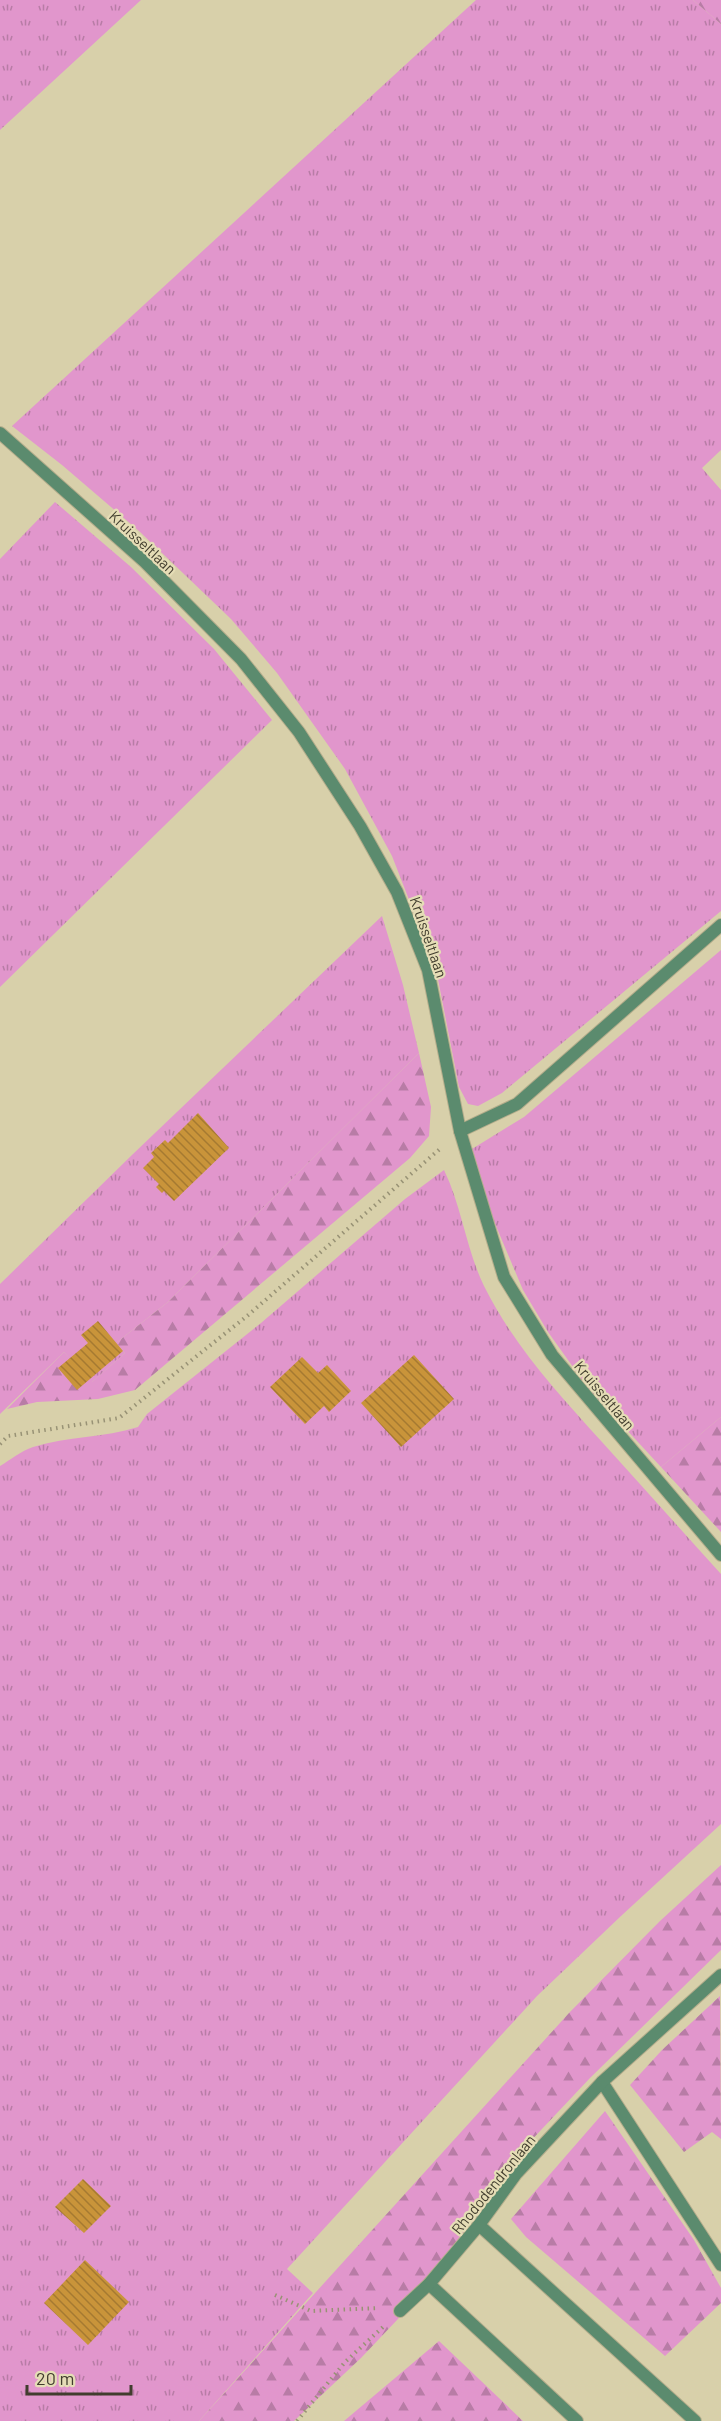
<svg xmlns="http://www.w3.org/2000/svg" width="721" height="2421" viewBox="0 0 721 2421" font-family="Barlow,sans-serif">
  <defs>
    <pattern id="grass-tufts" width="24" height="20" patternUnits="userSpaceOnUse" patternTransform="scale(1.5)"><rect width="24" height="20" fill="#e196cc"/><path d="M3 7l-1-3M5 7V3M7 7l1-3M15 17l-1-3M17 17v-4M19 17l1-3" fill="none" stroke="#b87ca6"/></pattern>
    <pattern id="forest-firs" width="22" height="20" patternUnits="userSpaceOnUse" patternTransform="scale(1.5)"><rect width="22" height="20" fill="#e196cc"/><path d="M5 1l3.5 6h-7zM16 11l3.5 6h-7z" fill="#b87ca6"/></pattern>
    <pattern id="building-back-hatch" width="6" height="6" patternUnits="userSpaceOnUse" patternTransform="scale(1.5)"><rect width="6" height="6" fill="#c9943a"/><path d="M-1 5l2 2M0 0l6 6M5-1l2 2" fill="none" stroke="#a57a31"/></pattern>
  </defs>
  <rect width="100%" height="100%" fill="#d8d0aa"/>
  <path fill="url(#grass-tufts)" d="M0,0H141L0,130Z
    M476,0H693L721,24V450L702,468L721,490V911L502,1093L478,1106L468,1104L459,1087L436,969L392,856L345,769L277,673L231,619L139,531L62,465L12,426Z
    M55,502L131,567L214,649L272,720L0,987V559Z
    M382,916L403,985L419,1053L168,1302L116,1343L125,1353L91,1383L64,1352L0,1414V1284L133,1154Z
    M721,950V1417L661,1467L588,1388L548,1332L523,1290L488,1207L472,1149L524,1117Z
    M444,1170C462,1207 466,1249 484,1286C514,1346 558,1393 602,1442C642,1486 681,1530 721,1574V1824L621,1916L537,1996L287,2269L313,2293L199,2421H0V1466C10,1460 21,1451 33,1447C68,1436 104,1438 138,1427L147,1414L261,1323L405,1199Z"/>
  <path fill="url(#forest-firs)" d="M693,0H721V24Z
    M419,1053L431,1107L429,1136L410,1158L135,1390L98,1399L37,1402L7,1409L64,1352L92,1382L125,1353L116,1343L168,1302Z
    M721,1417V1532L661,1467Z
    M721,1865V1950L590,2078L525,2147L483,2203L415,2301L361,2358L294,2421H199L569,2013L660,1921Z
    M720,1996L721,2139L712,2132L684,2152L630,2085L662,2050Z
    M605,2111L694,2240L721,2288V2303L665,2356L526,2237L511,2219Z
    M439,2341L523,2421H344Z"/>
  <path fill="url(#building-back-hatch)" d="M198,1113L229,1148L174,1201L164,1191L162,1193L156,1187L159,1184L143,1168L154,1157L151,1153L165,1140L168,1143Z
    M98,1321L123,1351L77,1390L58,1368L88,1343L81,1335Z
    M414,1355L454,1399L401,1447L361,1403Z
    M302,1357L318,1373L327,1365L351,1391L329,1412L324,1406L305,1424L270,1387Z
    M83,2179L111,2206L84,2233L55,2207Z
    M85,2260L129,2302L88,2345L44,2303Z"/>
  <g fill="none" stroke-linecap="round" stroke-linejoin="round">
    <defs>
      <path id="service" d="M460,1131L517,1104L721,925
        M602,2082L721,2265
        M479,2225L695,2421
        M429,2284L577,2421"/>
      <path id="minor" d="M0,433L145,562L241,659L299,732L360,826L397,892L428,970L460,1131L504,1277L552,1355L721,1555
        M400,2311L429,2284L479,2225L516,2174L602,2082L721,1975"/>
    </defs>
    <use href="#service" stroke="#b4ad8c" stroke-width="14"/>
    <use href="#minor" stroke="#b4ad8c" stroke-width="14"/>
    <path stroke="#989275" stroke-width="4" stroke-dasharray="1.5 4.5" stroke-linecap="butt" d="M0,1444L8,1436L119,1418L247,1316L441,1148
      M275,2295L311,2311L379,2308
      M297,2421L345,2362L383,2327"/>
    <use href="#service" stroke="#5b8b6e" stroke-width="12"/>
    <use href="#minor" stroke="#5b8b6e" stroke-width="12"/>
  </g>
  <g text-anchor="middle" dominant-baseline="central" stroke-width="4.5" stroke-linejoin="round" paint-order="stroke">
    <g font-size="15" fill="#413d2e" stroke="#e5ddb6">
      <text transform="translate(143 542) rotate(43)">Kruisseltlaan</text>
      <text transform="translate(429 937) rotate(71)">Kruisseltlaan</text>
      <text transform="translate(605 1395) rotate(50)">Kruisseltlaan</text>
      <text transform="translate(493 2184) rotate(-51)">Rhododendronlaan</text>
    </g>
  </g>
  <path d="M27 2385v9h104v-9" fill="none" stroke="#413d2e" stroke-width="3"/>
  <text x="36" y="2385" font-size="18" fill="#413d2e" stroke="#e5ddb6" stroke-width="4.5" paint-order="stroke">20 m</text>
</svg>
